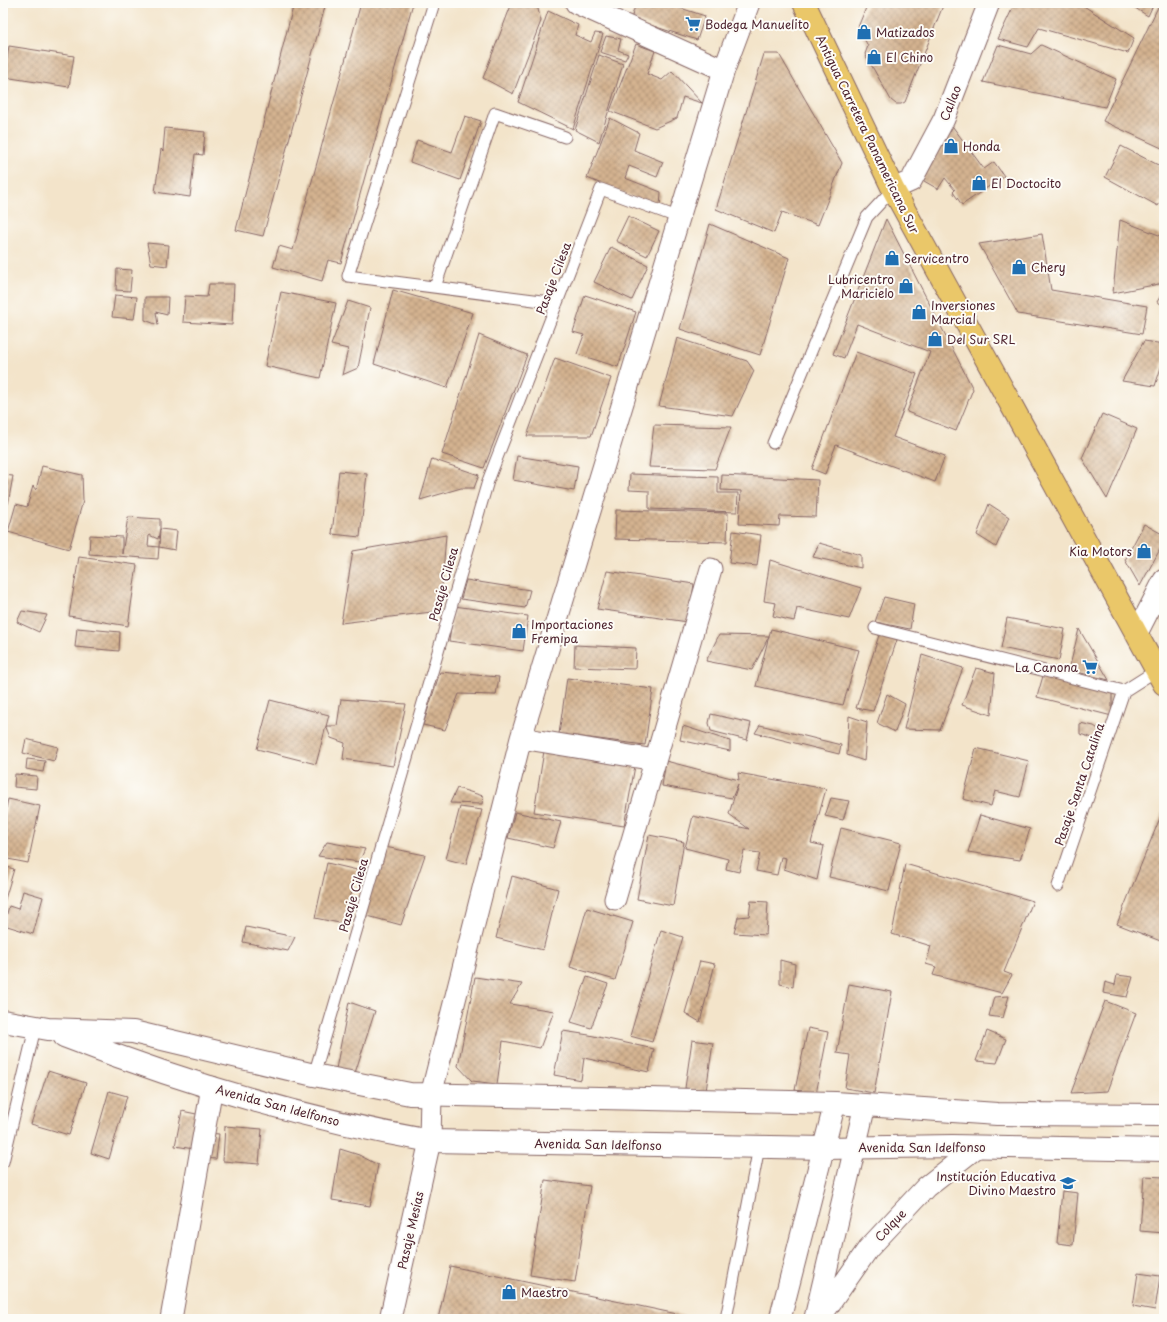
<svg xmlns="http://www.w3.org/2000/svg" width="1167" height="1322" viewBox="0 0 1167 1322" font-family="'Playpen Sans',sans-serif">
  <defs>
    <pattern id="building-cross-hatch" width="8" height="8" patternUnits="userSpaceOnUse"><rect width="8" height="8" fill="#d4b390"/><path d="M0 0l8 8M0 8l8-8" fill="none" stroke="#ae9176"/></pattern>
  </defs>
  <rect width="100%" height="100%" fill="#fdfcf7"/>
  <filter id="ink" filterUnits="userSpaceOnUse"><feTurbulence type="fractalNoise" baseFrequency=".025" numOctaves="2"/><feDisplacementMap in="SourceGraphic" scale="8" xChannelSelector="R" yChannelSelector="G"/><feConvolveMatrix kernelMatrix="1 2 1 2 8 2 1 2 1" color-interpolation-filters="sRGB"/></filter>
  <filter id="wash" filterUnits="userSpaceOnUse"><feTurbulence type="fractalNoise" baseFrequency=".012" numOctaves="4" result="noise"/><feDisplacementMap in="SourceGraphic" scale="16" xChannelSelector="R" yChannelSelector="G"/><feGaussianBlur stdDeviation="0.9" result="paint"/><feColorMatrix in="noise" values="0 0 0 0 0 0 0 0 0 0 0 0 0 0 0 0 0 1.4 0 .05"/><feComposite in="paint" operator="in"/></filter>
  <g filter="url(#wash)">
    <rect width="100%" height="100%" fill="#f3e4ca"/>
    <g id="blocks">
      <path fill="url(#building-cross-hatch)" d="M294,3H326L263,236L236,230Z
        M361,3H413L341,263L328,260L322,281L273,267L279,246L293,250Z
        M512,3H533L537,5L541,21L513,94L483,78Z
        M636,3H665L705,16L697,40L631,19Z
        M868,3H944L905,102L901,104H896L891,100L865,54L868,46L858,27Z
        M1015,3H1079L1134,38L1128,53L1039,28L1028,47L998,39Z
        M1127,3H1154L1148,16Z
        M1160,3H1164V149L1103,121Z
        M548,11L578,25L575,35L591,42L595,33L603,34L573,129L518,102Z
        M606,36L621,39L618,50L628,54L625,60L600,52Z
        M636,44L655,51L647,74L662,80L672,71L702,103L683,97L677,118L655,128L610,111Z
        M998,45L1031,54L1041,45L1116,79L1105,107L983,82Z
        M9,46L74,56L69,87L4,77Z
        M764,54H779L842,163L818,225L782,212L774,233L716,209Z
        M599,55L623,64L599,142L575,130Z
        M465,116L481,121L460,180L410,162L417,140L452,152Z
        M610,118L639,133L634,150L663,162L657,177L629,166L625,178L661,192L660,208L587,178Z
        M950,123L984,169L994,162L1004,176L962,205L953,192L955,190L945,178L938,189L917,177Z
        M165,128L205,132L203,155L195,154L190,197L155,192L161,149L163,151Z
        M1121,146L1164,168V196L1158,206L1105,177Z
        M628,216L659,231L647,256L616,241Z
        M886,219L973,389L956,431L907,412L930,352L857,324L844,358L833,354Z
        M1120,220L1164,237V283L1113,293Z
        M710,224L789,258L760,355L680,329Z
        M1042,234L1051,290L1147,306L1142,334L1018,314L979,244Z
        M147,243L169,245L167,266L151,264Z
        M611,247L648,265L632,300L594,282Z
        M117,269L132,270L130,291L116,290Z
        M209,284H234L232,325L183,322L185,296L207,297Z
        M393,290L473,313L447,388L374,364Z
        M1164,290V305L1157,302Z
        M281,292L336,303L320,378L265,366Z
        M115,295L137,297L134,319L112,317Z
        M585,295L636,312L618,367L577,354L584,335L573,332Z
        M145,297H168L167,315L156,312L158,325L145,320Z
        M348,301L370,308L358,368L342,375L348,349L331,345Z
        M479,335L527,355L484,468L442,454Z
        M677,338L747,361L754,371L733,416L659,406Z
        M1144,341L1164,344V358L1155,386L1122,381Z
        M3,349L6,350L4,360H3Z
        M856,352L917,374L893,437L945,456L935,482L836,445L825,474L812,469Z
        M555,358L611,378L591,436H527Z
        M1102,414L1137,429L1107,499L1082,458Z
        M654,425L731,427L715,469L649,467Z
        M517,456L578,466L574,491L513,480Z
        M432,459L479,475L474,488H461L420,500Z
        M42,466L82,475L83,501L69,549L8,532L16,504L27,507L33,486L36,490Z
        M339,471L367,474L360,537L332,534Z
        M630,474L718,477V493H738L737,512L649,509V491L629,490Z
        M3,475L13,476L8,504L3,503Z
        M722,475L818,480L816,517L780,516L779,526L739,524L741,491L721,490Z
        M989,504L1009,517L996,547L977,535Z
        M616,510L728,513L727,542L615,539Z
        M128,517L160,519V529L177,531L175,550L159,547L160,529L158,539L149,535L148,546L159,547L158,559L89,554L90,535L122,537V554Z
        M1144,524L1164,535V542L1140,586L1125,560Z
        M733,531L761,535L757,566L729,563Z
        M446,535L440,611L341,623L353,551Z
        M819,543L861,555V568L813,557Z
        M79,557L137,565L128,626L69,616Z
        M770,560L861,588L849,619L797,608L794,621L773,616L776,603L764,601Z
        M607,571L694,584L688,622L597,609Z
        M466,580L530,590L525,608L461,599Z
        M884,597L914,604L910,629L875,622Z
        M454,606L528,616L523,651L449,641Z
        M1164,610V626L1160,619Z
        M22,611L47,615L39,632L17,622Z
        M1007,618L1065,629L1059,660L1001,648Z
        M77,628L120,632L119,651L75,647Z
        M771,629L859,650L843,705L756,686L769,636L752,670L706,661L719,635L769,636Z
        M1079,629L1109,680L1069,670Z
        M880,632L897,640L873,711L856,708Z
        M575,645L636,648L635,669L574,667Z
        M922,655L963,668L940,730L904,729Z
        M976,668L995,673L991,715L962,705Z
        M440,672L499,677L496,695L459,694L445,730L423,725Z
        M1043,676L1112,692V716L1037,697Z
        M567,678L653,689L645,745L559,734Z
        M887,694L905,704L895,732L877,723Z
        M341,699L406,704L393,766L343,759L345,743L331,738L326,726H337Z
        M270,700L329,715L316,764L257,749Z
        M711,714L751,723L747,740L711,731L709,723Z
        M849,716L867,722L864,761L847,755Z
        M1080,723L1094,726L1107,735L1099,740L1080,734Z
        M760,725L841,745L839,754L755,733Z
        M683,726L730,741V751L680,740Z
        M26,739L58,747L54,761L23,753Z
        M976,748L1029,761L1020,797L995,791L991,806L963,799Z
        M544,751L635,766L624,826L534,812Z
        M27,759L45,761L43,772L26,769Z
        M666,761L739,780L738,773L826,789L811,843L824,846L817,880L784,869L786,858L781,857L777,875L756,871L760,853L744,851L739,872L726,869L728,859L685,848L693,816L749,829L729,814L738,784L732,798L662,786Z
        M15,774L37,776L36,789L14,787Z
        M457,788L483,796L482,804L450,803Z
        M831,798L849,801L843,820L825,816Z
        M8,799L40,806L28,863L3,858V824Z
        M460,807L482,810L466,864L446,859Z
        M1164,808V940L1163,942L1117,924Z
        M515,812L561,822L553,848L508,838Z
        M980,815L1030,829L1020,860L968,852Z
        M841,828L901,843L889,891L829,877Z
        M649,835L684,842L673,906L637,899Z
        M327,842L365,849L359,862L318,856Z
        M385,847L425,855L401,925L364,915Z
        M327,863L357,870L344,924L315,918Z
        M905,864L1033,901L1004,972L1012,975L1002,993L933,975L936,967L926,964L931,946L892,934Z
        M3,866L14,869L3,906Z
        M512,876L558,889L543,950L496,938Z
        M23,891L43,897L33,934L4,925L9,906L18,909Z
        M751,901L768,902L766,935L734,933L738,917L749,916Z
        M587,908L633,922L615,980L570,967Z
        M246,927L295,937L288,951L243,942Z
        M661,930L683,937L652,1042L630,1036Z
        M780,960L795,964L793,987L780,984Z
        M700,961L715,964L700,1022L685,1013Z
        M1117,975L1133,977L1127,997L1103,993L1105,982L1115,985Z
        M475,977L522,984L510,1004L554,1011L540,1048L503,1041L497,1084L472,1081L458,1066Z
        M587,977L608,984L591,1028L571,1022Z
        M849,984L892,992L874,1093L845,1088L850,1055L837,1053Z
        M1009,996L1003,1018L989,1016L994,997Z
        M1105,1001L1136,1013L1107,1091L1071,1093Z
        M349,1002L375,1011L354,1076L336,1069Z
        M808,1028L828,1032L816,1094L795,1090Z
        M563,1031L589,1035L654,1049L649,1072L584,1058L581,1080L554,1075Z
        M987,1031L1006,1039L997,1063L976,1061Z
        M692,1040L713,1043L706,1091L685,1088Z
        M48,1071L86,1083L69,1135L31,1124Z
        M109,1091L127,1096L109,1159L91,1153Z
        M182,1111L201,1115L194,1149L175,1146Z
        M225,1126L262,1129L259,1164L223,1161Z
        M208,1133L219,1134L216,1159L205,1158Z
        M340,1149L359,1155L378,1165L370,1206L332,1200Z
        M1144,1176L1164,1177V1233L1140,1231Z
        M545,1180L590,1186L575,1282L530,1275Z
        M1062,1191L1078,1193L1073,1245L1057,1243Z
        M450,1266L696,1318V1319H438Z
        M1138,1273L1160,1276L1155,1310L1133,1306Z"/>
    </g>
  </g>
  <g filter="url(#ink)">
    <use href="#blocks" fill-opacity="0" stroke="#856463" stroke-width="1"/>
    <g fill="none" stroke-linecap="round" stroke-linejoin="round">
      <defs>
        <path id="service" d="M434,3L348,276L557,303
          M435,287L495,113L565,137
          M773,443L867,217L893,189
          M875,628L1124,691
          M1058,886L1124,691L1157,670
          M314,1075L488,481L601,189L680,218
          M3,1162L35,1028
          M726,1319L759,1147"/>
        <path id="minor" d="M576,3L724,70
          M893,189L911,181L944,119L989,3
          M1137,633L1164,580
          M521,738L655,760
          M615,899L711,569
          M815,1318L865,1105
          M171,1319L212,1087
          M390,1319L430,1141L431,1095L521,738L724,70L749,3
          M780,1319L835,1103
          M819,1319L868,1249L926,1187L977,1147"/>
        <path id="tertiary" d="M3,1021L48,1029L133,1032L314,1075L410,1094L835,1103L997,1114L1164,1115
          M64,1036C182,1082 305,1119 430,1141L825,1148L952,1146L1164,1150"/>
        <path id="trunk" d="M804,3L893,189L1164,684"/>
      </defs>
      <use href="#service" stroke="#856463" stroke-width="13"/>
      <use href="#minor" stroke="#856463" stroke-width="23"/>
      <use href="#tertiary" stroke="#856463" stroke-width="24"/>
      <use href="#trunk" stroke="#856463" stroke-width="24"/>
      <use href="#service" stroke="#fff" stroke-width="11"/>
      <use href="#minor" stroke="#fff" stroke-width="21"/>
      <use href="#tertiary" stroke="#fff" stroke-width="22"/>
      <use href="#trunk" stroke="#eac769" stroke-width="22"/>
    </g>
  </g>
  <defs>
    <symbol id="supermarket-bare" viewBox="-9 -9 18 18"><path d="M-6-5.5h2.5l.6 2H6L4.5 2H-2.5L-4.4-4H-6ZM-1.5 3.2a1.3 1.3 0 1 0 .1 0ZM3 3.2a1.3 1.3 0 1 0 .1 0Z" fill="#1f6fb2" stroke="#fdfcf7" stroke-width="2.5" paint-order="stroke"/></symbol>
    <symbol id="shop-bare" viewBox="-9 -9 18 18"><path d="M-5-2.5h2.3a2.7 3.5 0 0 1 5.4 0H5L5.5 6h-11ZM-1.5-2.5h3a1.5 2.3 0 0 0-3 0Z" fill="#1f6fb2" stroke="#fdfcf7" stroke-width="2.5" paint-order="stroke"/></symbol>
    <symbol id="school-bare" viewBox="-9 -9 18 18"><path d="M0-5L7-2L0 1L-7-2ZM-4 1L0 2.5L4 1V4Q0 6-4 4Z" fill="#1f6fb2" stroke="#fdfcf7" stroke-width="2.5" paint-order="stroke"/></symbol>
  </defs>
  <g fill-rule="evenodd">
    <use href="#supermarket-bare" x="682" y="13" width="22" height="22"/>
    <use href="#shop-bare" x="853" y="21" width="22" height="22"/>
    <use href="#shop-bare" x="863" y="46" width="22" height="22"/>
    <use href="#shop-bare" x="940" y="135" width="22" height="22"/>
    <use href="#shop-bare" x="968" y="172" width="22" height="22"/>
    <use href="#shop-bare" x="881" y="247" width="22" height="22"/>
    <use href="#shop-bare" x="1008" y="256" width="22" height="22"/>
    <use href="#shop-bare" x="895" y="275" width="22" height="22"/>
    <use href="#shop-bare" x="908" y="301" width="22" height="22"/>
    <use href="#shop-bare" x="924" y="328" width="22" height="22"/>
    <use href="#shop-bare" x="1133" y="540" width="22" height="22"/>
    <use href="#shop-bare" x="508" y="620" width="22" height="22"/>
    <use href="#supermarket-bare" x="1079" y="656" width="22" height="22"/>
    <use href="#school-bare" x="1057" y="1172" width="22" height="22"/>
    <use href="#shop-bare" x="498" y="1281" width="22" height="22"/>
  </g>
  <g text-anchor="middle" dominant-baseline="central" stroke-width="4" stroke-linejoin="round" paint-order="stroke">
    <g font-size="12" fill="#4a1f2b" stroke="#fdfcf7" text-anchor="start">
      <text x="705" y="24">Bodega Manuelito</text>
      <text x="876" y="32">Matizados</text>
      <text x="886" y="57">El Chino</text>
      <text x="963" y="146">Honda</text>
      <text x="991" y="183">El Doctocito</text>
      <text x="904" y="258">Servicentro</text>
      <text x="1031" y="267">Chery</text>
      <text x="894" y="279" text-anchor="end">Lubricentro<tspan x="894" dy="14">Maricielo</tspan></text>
      <text x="931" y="305">Inversiones<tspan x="931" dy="14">Marcial</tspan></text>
      <text x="947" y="339">Del Sur SRL</text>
      <text x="1132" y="551" text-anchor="end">Kia Motors</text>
      <text x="531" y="624">Importaciones<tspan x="531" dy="14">Fremipa</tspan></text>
      <text x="1078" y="667" text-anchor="end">La Canona</text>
      <text x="1056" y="1176" text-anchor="end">Institución Educativa<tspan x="1056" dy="14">Divino Maestro</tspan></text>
      <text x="521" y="1292">Maestro</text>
    </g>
    <g font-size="12" fill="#4a1f2b" stroke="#fdfcf7">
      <text transform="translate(950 103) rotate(-68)">Callao</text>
      <text transform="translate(868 134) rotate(64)">Antigua Carretera Panamericana Sur</text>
      <text transform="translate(553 278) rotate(-69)">Pasaje Cilesa</text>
      <text transform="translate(443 584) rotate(-74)">Pasaje Cilesa</text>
      <text transform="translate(1079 784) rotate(-71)">Pasaje Santa Catalina</text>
      <text transform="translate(353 895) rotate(-74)">Pasaje Cilesa</text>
      <text transform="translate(278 1105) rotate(15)">Avenida San Idelfonso</text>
      <text transform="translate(598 1144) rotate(1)">Avenida San Idelfonso</text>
      <text x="922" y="1147">Avenida San Idelfonso</text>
      <text transform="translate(890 1225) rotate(-47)">Colque</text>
      <text transform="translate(410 1230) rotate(-77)">Pasaje Mesías</text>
    </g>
  </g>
  <rect width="1167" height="1322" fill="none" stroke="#fdfcf7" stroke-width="16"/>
</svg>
